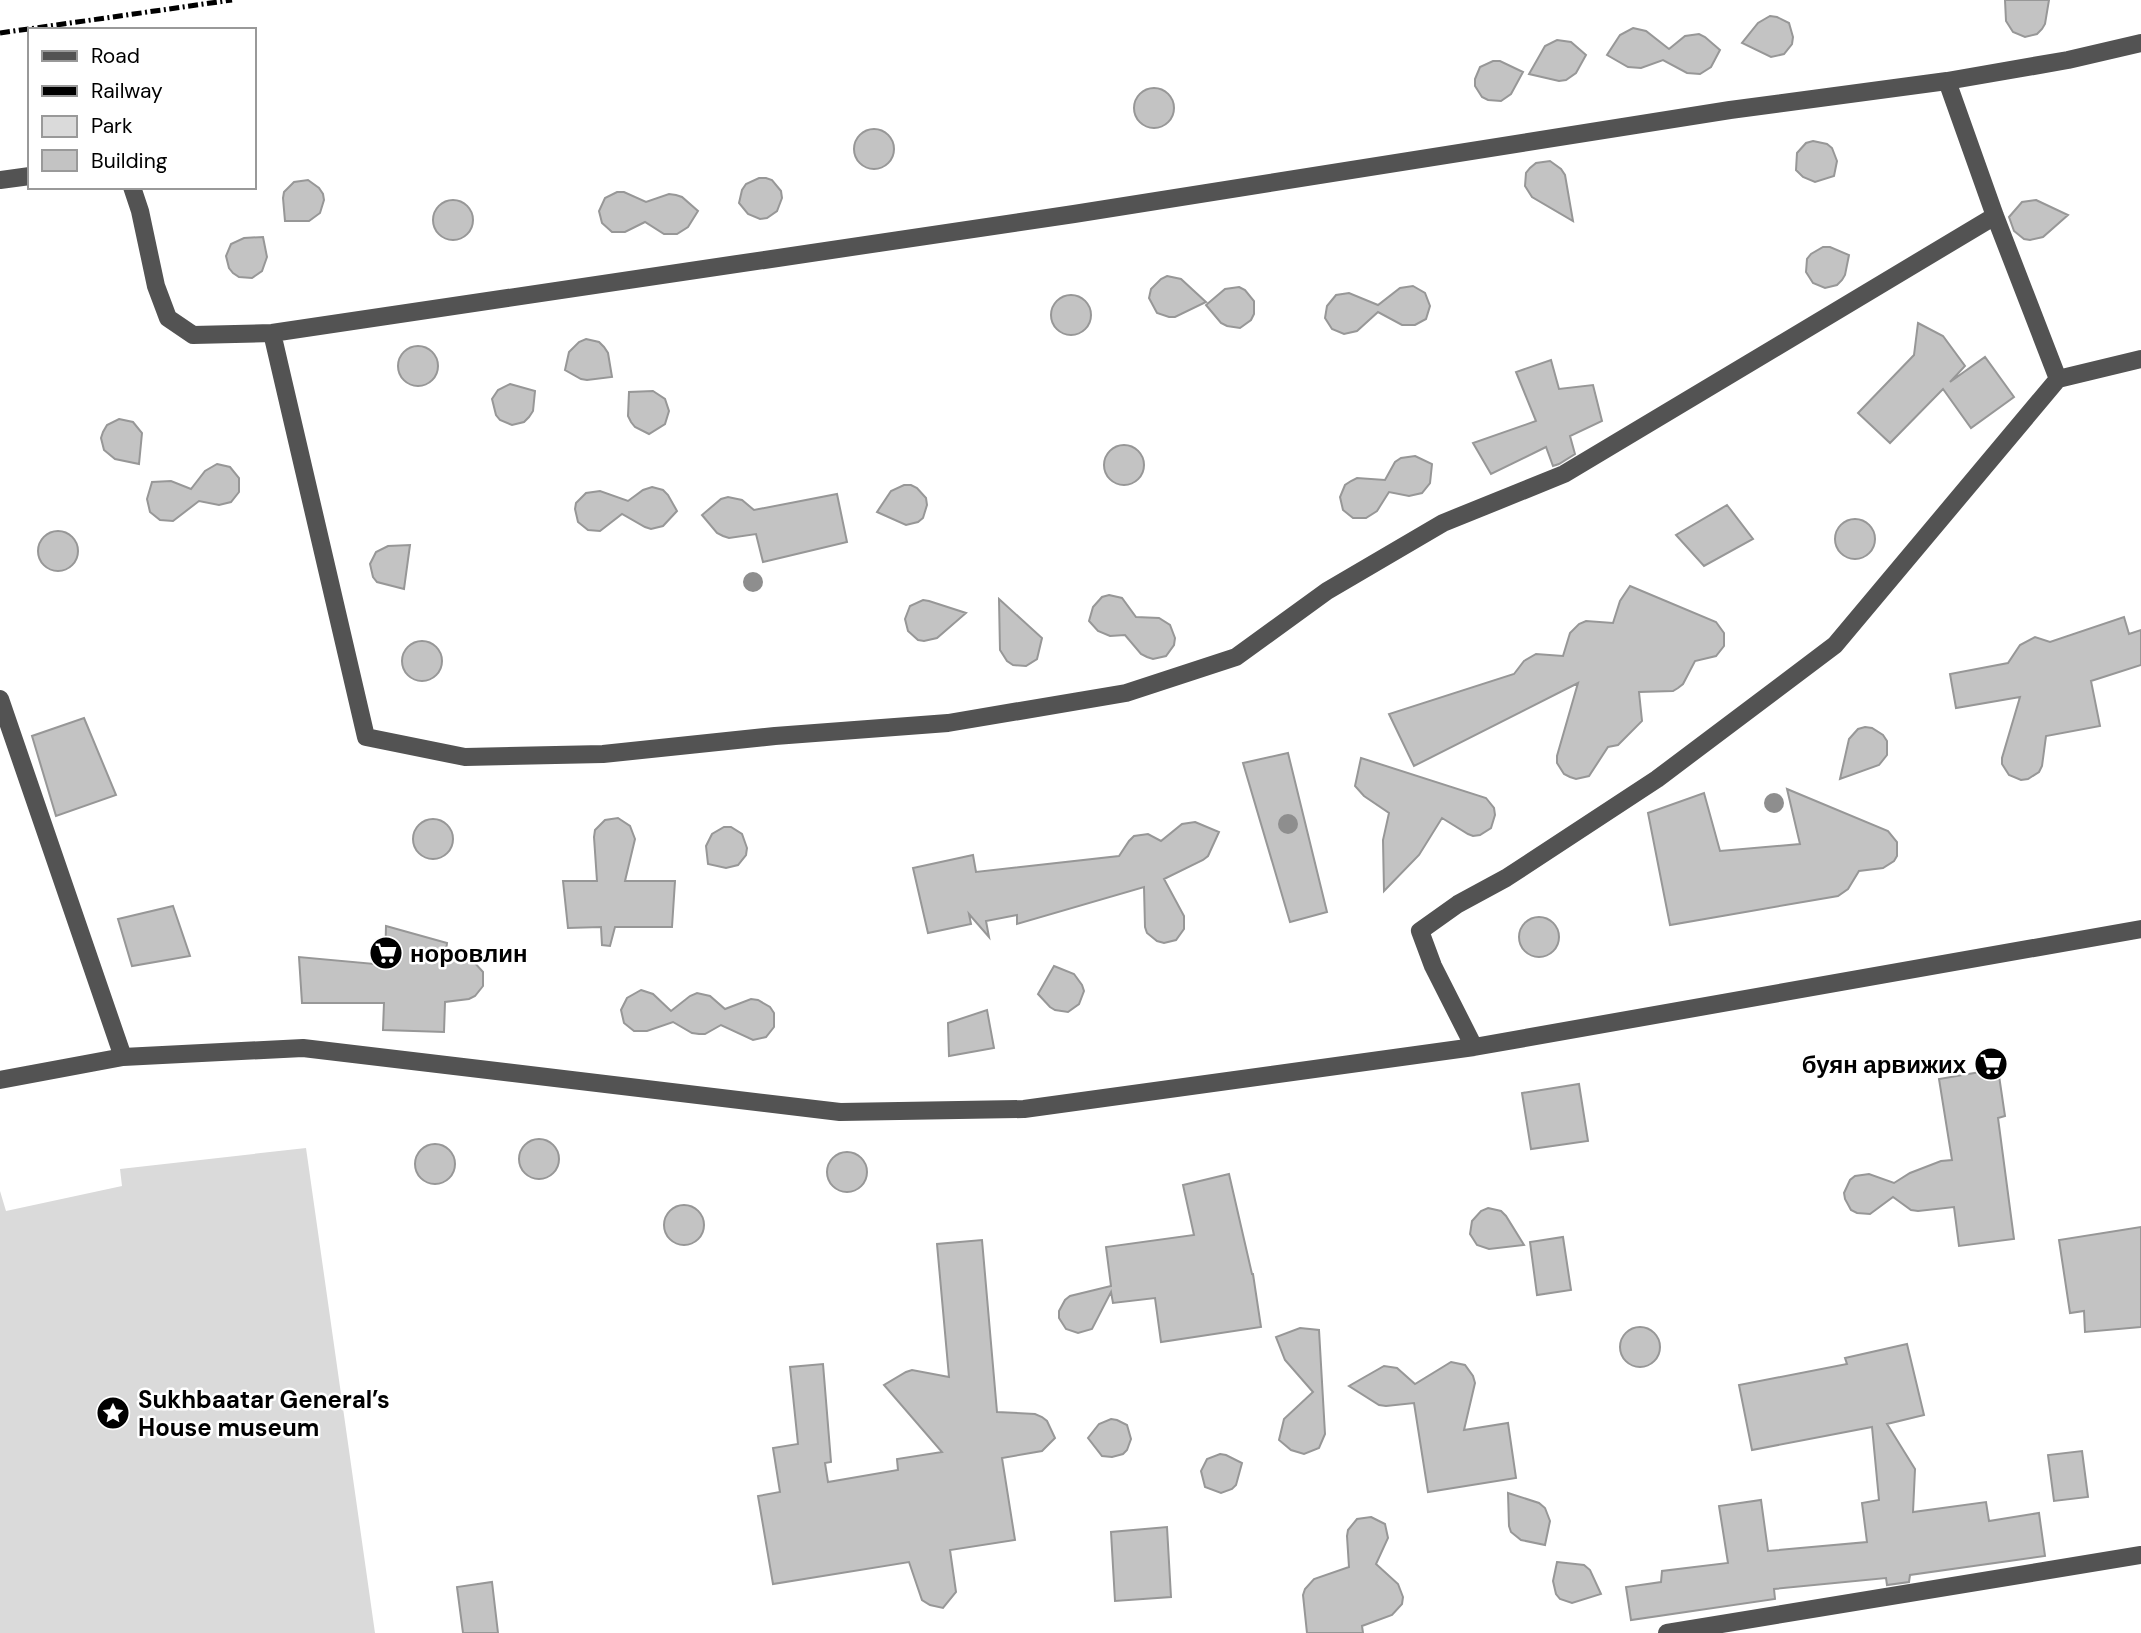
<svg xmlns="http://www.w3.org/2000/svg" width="2141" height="1633" viewBox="0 0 2141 1633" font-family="'DM Sans',sans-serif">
  <rect width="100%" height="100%" fill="#fff"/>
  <path fill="#dadada" d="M306,1148L375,1633H0V1191L6,1211L122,1186L120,1169Z"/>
  <path fill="#c3c3c3" stroke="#979797" stroke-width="2" d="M2005,0H2049L2045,24L2042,29L2037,34L2025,37L2013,32L2006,21Z
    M1770,16L1777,17L1789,23L1793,37L1792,44L1784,54L1771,57L1742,43L1758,23Z
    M1633,28L1646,31L1669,49L1685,36L1699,34L1705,37L1720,50L1711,67L1700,74L1687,73L1663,60L1641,68L1628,67L1607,55L1620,35Z
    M1557,40L1571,42L1586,55L1576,73L1566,80L1559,81L1529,74L1545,46Z
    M1493,61H1500L1523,72L1511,94L1501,101L1488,100L1482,97L1475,86V79L1480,67Z
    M1134 108a20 20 0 1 1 40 0a20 20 0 1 1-40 0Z
    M854 149a20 20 0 1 1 40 0a20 20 0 1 1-40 0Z
    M1813,141L1827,144L1832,148L1837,161L1834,176L1815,182L1803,177L1796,170L1797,153L1806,143Z
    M1550,161L1561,169L1565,175L1573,221L1532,197L1525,186L1526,173L1530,168L1536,163Z
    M759,178H766L772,180L781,191L782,198L777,211L767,218L760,219L748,214L739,203L742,190L746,184Z
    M308,180L319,188L323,194L324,200L320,213L309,221H285L283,198L284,192L294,182Z
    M617,192H624L646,202L669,194L676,195L682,197L698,211L688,227L677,234H664L645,222L625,232H612L602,223L599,211L605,198Z
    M433 220a20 20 0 1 1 40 0a20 20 0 1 1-40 0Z
    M2036,200L2068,215L2043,237L2030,240L2024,239L2014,231L2009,217L2022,202Z
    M263,237L267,257L262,271L252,278L239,277L233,273L229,268L226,256L231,244L244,238Z
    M1823,247H1830L1849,255L1845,275L1842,280L1837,285L1825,288L1813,283L1806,272L1807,259L1811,254Z
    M1167,276L1181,279L1206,302L1175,317H1169L1157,313L1149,298L1151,289L1161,279Z
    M1413,286L1425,293L1430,306L1426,319L1415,325H1402L1378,312L1357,331L1344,334L1332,329L1325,318L1327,306L1336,295L1349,293L1378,305L1400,288Z
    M1239,287L1245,290L1254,301V314L1251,320L1240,328L1227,326L1221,323L1206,305L1225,289Z
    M1051 315a20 20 0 1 1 40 0a20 20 0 1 1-40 0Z
    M1918,323L1943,336L1965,366L1950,382L1985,357L2014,397L1971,428L1943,389L1890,443L1858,413L1914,355Z
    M586,339L599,342L604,347L608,353L612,377L587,380L581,379L565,370L569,352L579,342Z
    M398 366a20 20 0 1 1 40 0a20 20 0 1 1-40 0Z
    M1551,360L1559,389L1593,385L1602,421L1570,436L1575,454L1559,464L1553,466L1546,447L1491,474L1473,443L1536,421L1516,372Z
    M510,384L535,391L533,411L529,417L524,422L512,425L500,420L496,415L492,399L498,390Z
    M653,391L665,399L669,411L665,424L649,434L635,427L631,422L628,416L629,392Z
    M119,419L133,422L142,433L139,464L115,459L104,450L101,438L103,432L107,425Z
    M1104 465a20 20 0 1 1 40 0a20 20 0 1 1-40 0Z
    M1415,456L1432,464L1430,483L1422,493L1409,496L1389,492L1377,511L1366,518H1353L1343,510L1340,497L1345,485L1351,481L1357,478L1385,480L1395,462L1401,458Z
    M217,464L230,467L239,478V492L231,502L219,505L199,501L173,521L160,520L150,512L147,499L152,482L171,481L191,489L205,471Z
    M904,485H911L917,488L926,498L927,505L923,518L918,522L906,525L877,512L891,491Z
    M652,487L663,490L668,495L677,511L663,526L651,529L645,527L622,514L600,531L588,530L578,522L575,509L576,503L586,493L600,491L628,501L643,490Z
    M837,494L847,542L763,562L756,534L729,538L723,536L717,533L702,515L721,499L728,497L742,500L754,510Z
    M1727,505L1753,539L1704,566L1676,535Z
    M1835 539a20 20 0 1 1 40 0a20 20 0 1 1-40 0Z
    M38 551a20 20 0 1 1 40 0a20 20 0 1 1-40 0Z
    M410,545L404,589L377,582L373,577L370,564L376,552L388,546Z
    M1630,586L1716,622L1724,633V646L1716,656L1695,661L1683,684L1678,688L1673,691L1639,692L1642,721L1618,745L1608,747L1589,776L1576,779L1570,777L1564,774L1557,763V756L1578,683L1414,766L1389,714L1514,674L1524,661L1536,654L1563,656L1570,633L1579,624L1586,621L1613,623L1620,601Z
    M1109,595L1122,598L1136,617L1159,618L1170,625L1175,638L1174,645L1166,656L1153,659L1147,657L1141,654L1125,635L1110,636L1098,631L1089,621L1093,607L1102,597Z
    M999,599L1042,638L1037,659L1026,666L1013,665L1007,661L1000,650Z
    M923,600L929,601L966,613L937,638L924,641L918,640L908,631L905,619L910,606Z
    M2124,617L2129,634L2141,630V665L2091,681L2100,726L2046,736L2042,766L2039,772L2028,779L2021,780L2009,775L2002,764V758L2020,697L1956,708L1950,674L2008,663L2020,645L2035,637L2050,642Z
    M402 661a20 20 0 1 1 40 0a20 20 0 1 1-40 0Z
    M84,718L116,795L56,816L32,736Z
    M1865,727L1872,728L1883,735L1887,741V755L1879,765L1840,779L1849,739L1858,729Z
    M1288,753L1327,912L1290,922L1243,763Z
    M1361,758L1486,798L1494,808L1495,815L1491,828L1480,835L1473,836L1468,834L1442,818L1419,855L1384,891L1383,840L1389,813L1364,796L1355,786Z
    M1787,789L1888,831L1897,842V856L1894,861L1883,868L1859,871L1848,889L1838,896L1670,925L1648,813L1704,793L1720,851L1800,844Z
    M618,818L630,826L635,839L625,881H675L672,927H615L610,946L602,945L601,927L568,928L563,881H597L594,837L595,830L605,820Z
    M413 839a20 20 0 1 1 40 0a20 20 0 1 1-40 0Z
    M1195,822L1219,832L1208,856L1203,860L1164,879L1184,916V929L1176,940L1164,943L1157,941L1147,933L1145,927L1144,887L1017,924V915L986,921L989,937L969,914L971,924L928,933L913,868L973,855L976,872L1119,856L1129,841L1134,836L1148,834L1161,841L1182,824Z
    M724,827H731L742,834L747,848L746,855L738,865L726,868L708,864L706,846L712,834Z
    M173,906L190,956L132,966L118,919Z
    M1519 937a20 20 0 1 1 40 0a20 20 0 1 1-40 0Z
    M386,926L447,943L446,951L474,962L483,972V986L475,996L469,999L445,1002L444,1032L383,1030L384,1003H302L299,957L385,965Z
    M1054,966L1074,974L1082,985L1084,991L1079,1004L1068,1012L1055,1010L1050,1007L1038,994Z
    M641,990L653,994L671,1011L690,996L697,993L710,996L725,1009L751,999L758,1000L770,1007L774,1013V1027L766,1037L753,1040L721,1025L705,1034H699L692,1033L673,1022L647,1031H634L624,1023L621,1010L627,998Z
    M987,1010L994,1048L949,1056L948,1023Z
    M1998,1069L2005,1116L1998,1118L2014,1239L1959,1246L1954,1207L1918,1211L1911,1210L1893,1197L1870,1214L1857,1213L1851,1210L1845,1199L1844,1193L1850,1180L1855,1176L1869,1174L1894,1183L1910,1173L1941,1161L1952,1160L1939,1079Z
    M1579,1084L1588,1141L1531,1149L1522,1093Z
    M519 1159a20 20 0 1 1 40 0a20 20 0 1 1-40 0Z
    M415 1164a20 20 0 1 1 40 0a20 20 0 1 1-40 0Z
    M827 1172a20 20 0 1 1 40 0a20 20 0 1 1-40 0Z
    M1229,1174L1252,1274H1253L1261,1327L1161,1342L1155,1298L1113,1303L1111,1292L1092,1329L1078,1333L1066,1329L1059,1318V1311L1065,1300L1070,1296L1111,1286L1106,1247L1194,1235L1183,1185Z
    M664 1225a20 20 0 1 1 40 0a20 20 0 1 1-40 0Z
    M1488,1208L1501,1211L1506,1216L1524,1245L1489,1249L1477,1245L1470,1234L1472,1221L1481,1211Z
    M2141,1227V1327L2085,1332L2084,1311L2070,1313L2059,1240Z
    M1563,1237L1571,1290L1537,1295L1530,1242Z
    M982,1240L997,1412L1035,1414L1042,1417L1047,1421L1055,1438L1042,1451L1002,1458L1015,1540L950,1550L956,1592L943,1608L930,1605L922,1600L909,1562L773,1584L758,1496L780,1492L773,1448L798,1444L790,1367L823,1364L831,1462L825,1463L828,1482L898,1470L897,1459L942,1452L884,1385L906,1372L912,1370L949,1377L937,1244Z
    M1620 1347a20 20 0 1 1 40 0a20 20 0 1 1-40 0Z
    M1300,1328L1319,1330L1325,1434L1319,1448L1304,1454L1291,1450L1279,1440L1284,1419L1313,1392L1285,1360L1276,1337Z
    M1907,1344L1924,1415L1887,1424L1915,1469L1913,1512L1986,1502L1989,1521L2039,1513L2045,1556L1910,1575L1909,1582L1887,1585L1886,1578L1774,1589L1775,1599L1631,1620L1626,1587L1661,1582L1662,1571L1728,1563L1719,1506L1761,1500L1768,1551L1867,1542L1862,1503L1879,1500L1872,1427L1752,1450L1739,1385L1847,1364L1845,1358Z
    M1451,1362L1465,1365L1473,1376L1475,1383L1464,1430L1508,1423L1516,1478L1428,1492L1414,1403L1386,1406L1379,1405L1349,1386L1384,1366L1397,1368L1415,1384Z
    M1111,1419L1117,1420L1127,1425L1131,1439L1127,1450L1123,1454L1112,1457L1102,1456L1088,1438L1099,1424Z
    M2082,1451L2088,1497L2054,1501L2048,1455Z
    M1220,1454L1226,1455L1242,1463L1236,1485L1232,1489L1221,1493L1205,1487L1201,1471L1207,1459Z
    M1508,1493L1539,1503L1545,1508L1550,1521L1545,1545L1521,1540L1511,1532L1509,1526Z
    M1371,1517L1385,1524L1388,1538L1376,1564L1398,1584L1403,1597L1402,1604L1392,1615L1362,1626L1363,1633H1307L1303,1595L1305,1589L1314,1579L1349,1567L1347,1536L1348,1530L1357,1519Z
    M1167,1527L1171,1597L1115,1601L1111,1532Z
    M1557,1562L1584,1565L1590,1570L1601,1594L1572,1603L1560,1599L1556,1594L1553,1581Z
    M492,1582L498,1633H463L457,1587Z"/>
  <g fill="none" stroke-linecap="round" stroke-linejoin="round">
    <path stroke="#535353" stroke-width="18" d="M1947,81L1995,216L2058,379
      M0,180L30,176
      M132,187L140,211L156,286L168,318L193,335L272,333L1074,214L1730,110L1947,81L2068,60L2141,43
      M272,333L366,737L465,757L603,754L775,736L948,723L1126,693L1236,657L1327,591L1443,523L1564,474L1995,216
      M0,699L123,1057
      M1474,1047L1433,966L1420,931L1458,904L1506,878L1657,779L1835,645L2058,379L2141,359
      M0,1080L123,1057L303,1048L840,1112L1024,1109L1474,1047L2141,929
      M1667,1633L2141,1555"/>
    <path stroke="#000" stroke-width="5" stroke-dasharray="10 3.5 2 3.5" stroke-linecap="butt" d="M0,33L232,0"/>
  </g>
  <g fill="#8e8e8e">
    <circle cx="753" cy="582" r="10"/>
    <circle cx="1774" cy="803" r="10"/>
    <circle cx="1288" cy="824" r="10"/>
  </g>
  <defs>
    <symbol id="supermarket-disc" viewBox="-11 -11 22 22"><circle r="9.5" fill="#000" stroke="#fff"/><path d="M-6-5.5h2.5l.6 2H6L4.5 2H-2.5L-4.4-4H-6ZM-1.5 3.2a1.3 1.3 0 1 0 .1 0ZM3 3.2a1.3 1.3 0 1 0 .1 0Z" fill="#fff"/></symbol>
    <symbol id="sight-disc" viewBox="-11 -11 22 22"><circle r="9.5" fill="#000" stroke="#fff"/><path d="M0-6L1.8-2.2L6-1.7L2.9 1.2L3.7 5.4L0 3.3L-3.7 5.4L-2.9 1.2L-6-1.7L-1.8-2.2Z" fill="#fff"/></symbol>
  </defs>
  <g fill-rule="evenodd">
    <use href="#supermarket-disc" x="367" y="934" width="38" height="38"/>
    <use href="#supermarket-disc" x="1972" y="1045" width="38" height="38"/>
    <use href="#sight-disc" x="94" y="1394" width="38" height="38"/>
  </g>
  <g text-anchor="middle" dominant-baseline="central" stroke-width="5" stroke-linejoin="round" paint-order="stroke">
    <g font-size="24" font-weight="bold" fill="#000" stroke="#fff" text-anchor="start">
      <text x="410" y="953">норовлин</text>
      <text x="1966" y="1064" text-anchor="end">буян арвижих</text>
      <text x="138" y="1399">Sukhbaatar General’s<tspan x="138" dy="28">House museum</tspan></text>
    </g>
  </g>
  <rect x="28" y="28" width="228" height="161" fill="#ffffff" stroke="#999999" stroke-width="2"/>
  <rect x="42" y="51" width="35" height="10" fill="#535353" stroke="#999999" stroke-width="2"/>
  <text x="91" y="63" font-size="21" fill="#000000">Road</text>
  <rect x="42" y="86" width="35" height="10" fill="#000000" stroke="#999999" stroke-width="2"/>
  <text x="91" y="98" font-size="21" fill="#000000">Railway</text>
  <rect x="42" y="116" width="35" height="21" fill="#dadada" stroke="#999999" stroke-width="2"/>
  <text x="91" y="133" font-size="21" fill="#000000">Park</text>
  <rect x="42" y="150" width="35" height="21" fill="#c3c3c3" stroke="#999999" stroke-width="2"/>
  <text x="91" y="168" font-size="21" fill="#000000">Building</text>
</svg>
